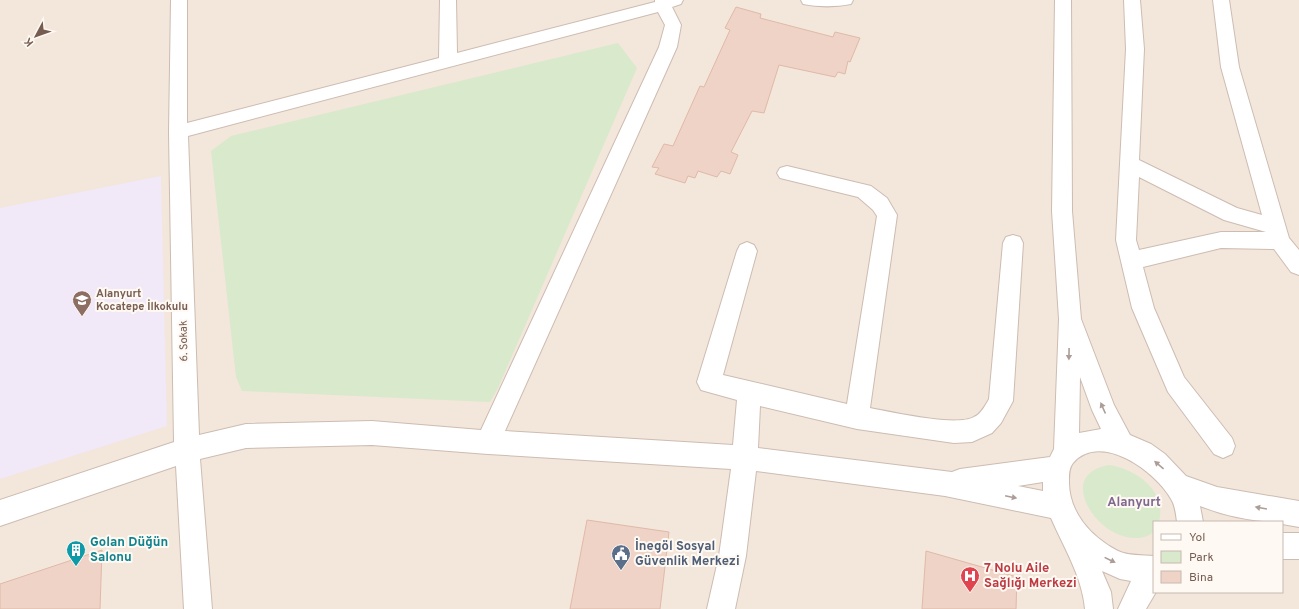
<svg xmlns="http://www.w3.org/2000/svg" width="1299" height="609" viewBox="0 0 1299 609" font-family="Overpass,sans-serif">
  <rect width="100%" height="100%" fill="#fbf4ec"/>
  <path fill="#f3e6db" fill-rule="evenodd" d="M0,0H1299V609H0ZM1154,522H1282V592H1154Z"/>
  <path fill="#f1e8f8" d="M161,176L167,426L0,479V208Z"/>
  <path fill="#d9e9cb" d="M618,43L637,68L498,388L490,402L242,391L236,377L211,151L231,136Z
    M1109,465C1136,469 1167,491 1159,522H1154V531C1149,537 1142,538 1135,538C1096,538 1055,474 1109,465Z"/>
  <path fill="#efd3c6" stroke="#e0b9a7" d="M736,7L761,14L760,18L833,37L835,32L860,38L850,62L848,61L845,74L838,72L835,77L779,65L764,113L752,111L731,152L738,155L730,174L721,171L717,177L698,171L695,178L688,176L685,183L655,174L659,168L652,167L664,144L673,146L700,86L704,87L730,30L725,28Z
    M587,520L669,532L660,609H570Z
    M102,550L100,609H0V584Z
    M926,551L1017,577L1016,609H922Z"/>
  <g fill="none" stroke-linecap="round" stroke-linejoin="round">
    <defs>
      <path id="minor" d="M171,0H187V123L439,58L440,0H456L457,53L655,2V0H683L681,4L672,7L681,25L677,47L505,431L733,445L737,400L701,390L697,382L737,251L740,245L747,242L754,245L757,251L723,375L847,404L877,216L873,210L858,197L780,178L777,173L780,168L787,166L871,186L887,198L897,215L870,408C891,412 956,427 974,417C981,414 985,406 989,399L1003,243L1006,237L1013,235L1020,237L1023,243L1013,401L1001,423L992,433L972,442L954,443L857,429L760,406L758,448L952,472L960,469L1050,457L1054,449L1059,319L1052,211L1055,0H1071L1072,211L1081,319L1114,405L1130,435L1151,444L1165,454L1186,476L1217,487L1299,501V527L1282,524V522C1255,522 1225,516 1200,506L1203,522H1177C1176,514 1175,505 1171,499C1156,472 1101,431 1073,463C1069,468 1069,474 1069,480C1068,512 1091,537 1118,551C1128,556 1143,555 1154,556V592H1156L1146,609H1118L1131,581L1120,579L1102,571L1111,592L1113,609H1085C1082,576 1064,548 1051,518L945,496L756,471L746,556L735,609H707L719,556L731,469L488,454L372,445L246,448L200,459L212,609H184L176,466L0,526V500L174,442L169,132ZM658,12L665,25L659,47L481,430L372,421L246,424L199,435L188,136ZM1080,377L1092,410L1101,429L1079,433ZM1043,482V491L1018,486Z
        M801,0H853L851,4C836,7 818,7 803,4Z
        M1124,0H1140L1144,49L1139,160L1237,208L1262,215L1221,67L1213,0H1229L1239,67L1289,238L1299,250V275L1291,272L1274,249L1221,248L1143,267L1154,308L1184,377L1232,438L1235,446L1232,454L1223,458L1214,454L1168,392L1132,308L1116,240L1126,49ZM1139,177L1224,220L1266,232H1221L1139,250L1136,240Z
        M1282,533H1299V559H1282Z"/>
    </defs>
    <use href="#minor" stroke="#cdbcb2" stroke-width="2"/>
    <use href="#minor" fill="#fff" fill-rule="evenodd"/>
  </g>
  <defs><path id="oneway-solid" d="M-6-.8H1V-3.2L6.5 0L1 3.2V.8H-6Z"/></defs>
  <g fill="#ac9d96">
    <use href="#oneway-solid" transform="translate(1069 354) rotate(91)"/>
    <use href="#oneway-solid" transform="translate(1103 408) rotate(-114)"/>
    <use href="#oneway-solid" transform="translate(1159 465) rotate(-140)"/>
    <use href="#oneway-solid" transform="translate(1011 497) rotate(12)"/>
    <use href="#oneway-solid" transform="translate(1261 508) rotate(-170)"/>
    <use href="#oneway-solid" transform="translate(1110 560) rotate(26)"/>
  </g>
  <defs>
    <symbol id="school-pin" viewBox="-11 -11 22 30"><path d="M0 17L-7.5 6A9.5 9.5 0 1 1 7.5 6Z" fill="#8d6e63" stroke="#fef9f2"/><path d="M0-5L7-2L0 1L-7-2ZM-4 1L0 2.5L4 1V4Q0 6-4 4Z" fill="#fff"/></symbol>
    <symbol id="building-pin" viewBox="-11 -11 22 30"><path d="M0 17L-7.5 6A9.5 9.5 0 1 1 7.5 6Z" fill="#0f9aa8" stroke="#fef9f2"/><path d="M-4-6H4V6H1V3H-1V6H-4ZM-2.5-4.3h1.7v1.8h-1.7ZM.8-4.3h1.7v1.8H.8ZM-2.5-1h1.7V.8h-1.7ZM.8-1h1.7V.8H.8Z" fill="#fff"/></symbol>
    <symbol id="civic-pin" viewBox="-11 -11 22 30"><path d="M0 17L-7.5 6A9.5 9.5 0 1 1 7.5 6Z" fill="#5c6f8a" stroke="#fef9f2"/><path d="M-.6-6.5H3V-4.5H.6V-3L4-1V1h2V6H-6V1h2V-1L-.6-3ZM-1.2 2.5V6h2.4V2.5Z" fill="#fff"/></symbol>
    <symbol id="hospital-pin" viewBox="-11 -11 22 30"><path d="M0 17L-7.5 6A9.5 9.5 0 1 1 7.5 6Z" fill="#e0444e" stroke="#fef9f2"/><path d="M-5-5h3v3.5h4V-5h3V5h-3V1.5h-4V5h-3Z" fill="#fff"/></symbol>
  </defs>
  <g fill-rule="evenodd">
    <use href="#school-pin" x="71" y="289" width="22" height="30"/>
    <use href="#building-pin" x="65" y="539" width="22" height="30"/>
    <use href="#civic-pin" x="610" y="543" width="22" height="30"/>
    <use href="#hospital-pin" x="959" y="565" width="22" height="30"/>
  </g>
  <g text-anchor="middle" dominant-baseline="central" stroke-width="4" stroke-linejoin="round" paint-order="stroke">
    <g font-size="11" font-weight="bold" fill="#785e54" stroke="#fef9f2" text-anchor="start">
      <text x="96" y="294">Alanyurt<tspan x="96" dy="13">Kocatepe İlkokulu</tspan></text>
    </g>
    <g font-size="11" fill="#755b50" stroke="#fef9f2">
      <text transform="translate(184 341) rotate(-91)">6. Sokak</text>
    </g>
    <g font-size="13" font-weight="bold" fill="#806890" stroke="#fef9f2">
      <text x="1134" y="503">Alanyurt</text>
    </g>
    <g font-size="13" font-weight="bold" fill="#0d838f" stroke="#fef9f2" text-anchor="start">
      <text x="90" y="543">Golan Düğün<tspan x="90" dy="15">Salonu</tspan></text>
    </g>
    <g font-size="13" font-weight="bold" fill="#4e5e75" stroke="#fef9f2" text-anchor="start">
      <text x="635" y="547">İnegöl Sosyal<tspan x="635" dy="15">Güvenlik Merkezi</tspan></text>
    </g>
    <g font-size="13" font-weight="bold" fill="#be3a42" stroke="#fef9f2" text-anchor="start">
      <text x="984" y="569">7 Nolu Aile<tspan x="984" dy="15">Sağlığı Merkezi</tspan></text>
    </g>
  </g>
  <rect x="1153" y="521" width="130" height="72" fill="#fef9f2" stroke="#c7bab1"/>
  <rect x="1161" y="534" width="20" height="6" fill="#ffffff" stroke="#c7bab1"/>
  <text x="1189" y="541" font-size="12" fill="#755b50">Yol</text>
  <rect x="1161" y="551" width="20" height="12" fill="#d9e9cb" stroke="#c7bab1"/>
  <text x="1189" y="561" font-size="12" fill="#755b50">Park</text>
  <rect x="1161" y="571" width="20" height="12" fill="#efd3c6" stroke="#c7bab1"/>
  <text x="1189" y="581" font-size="12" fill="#755b50">Bina</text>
  <g transform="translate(36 36) rotate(229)" stroke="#fef9f2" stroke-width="3" paint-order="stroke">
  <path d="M0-3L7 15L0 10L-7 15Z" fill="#755b50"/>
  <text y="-6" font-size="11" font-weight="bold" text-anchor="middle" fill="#755b50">K</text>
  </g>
</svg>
